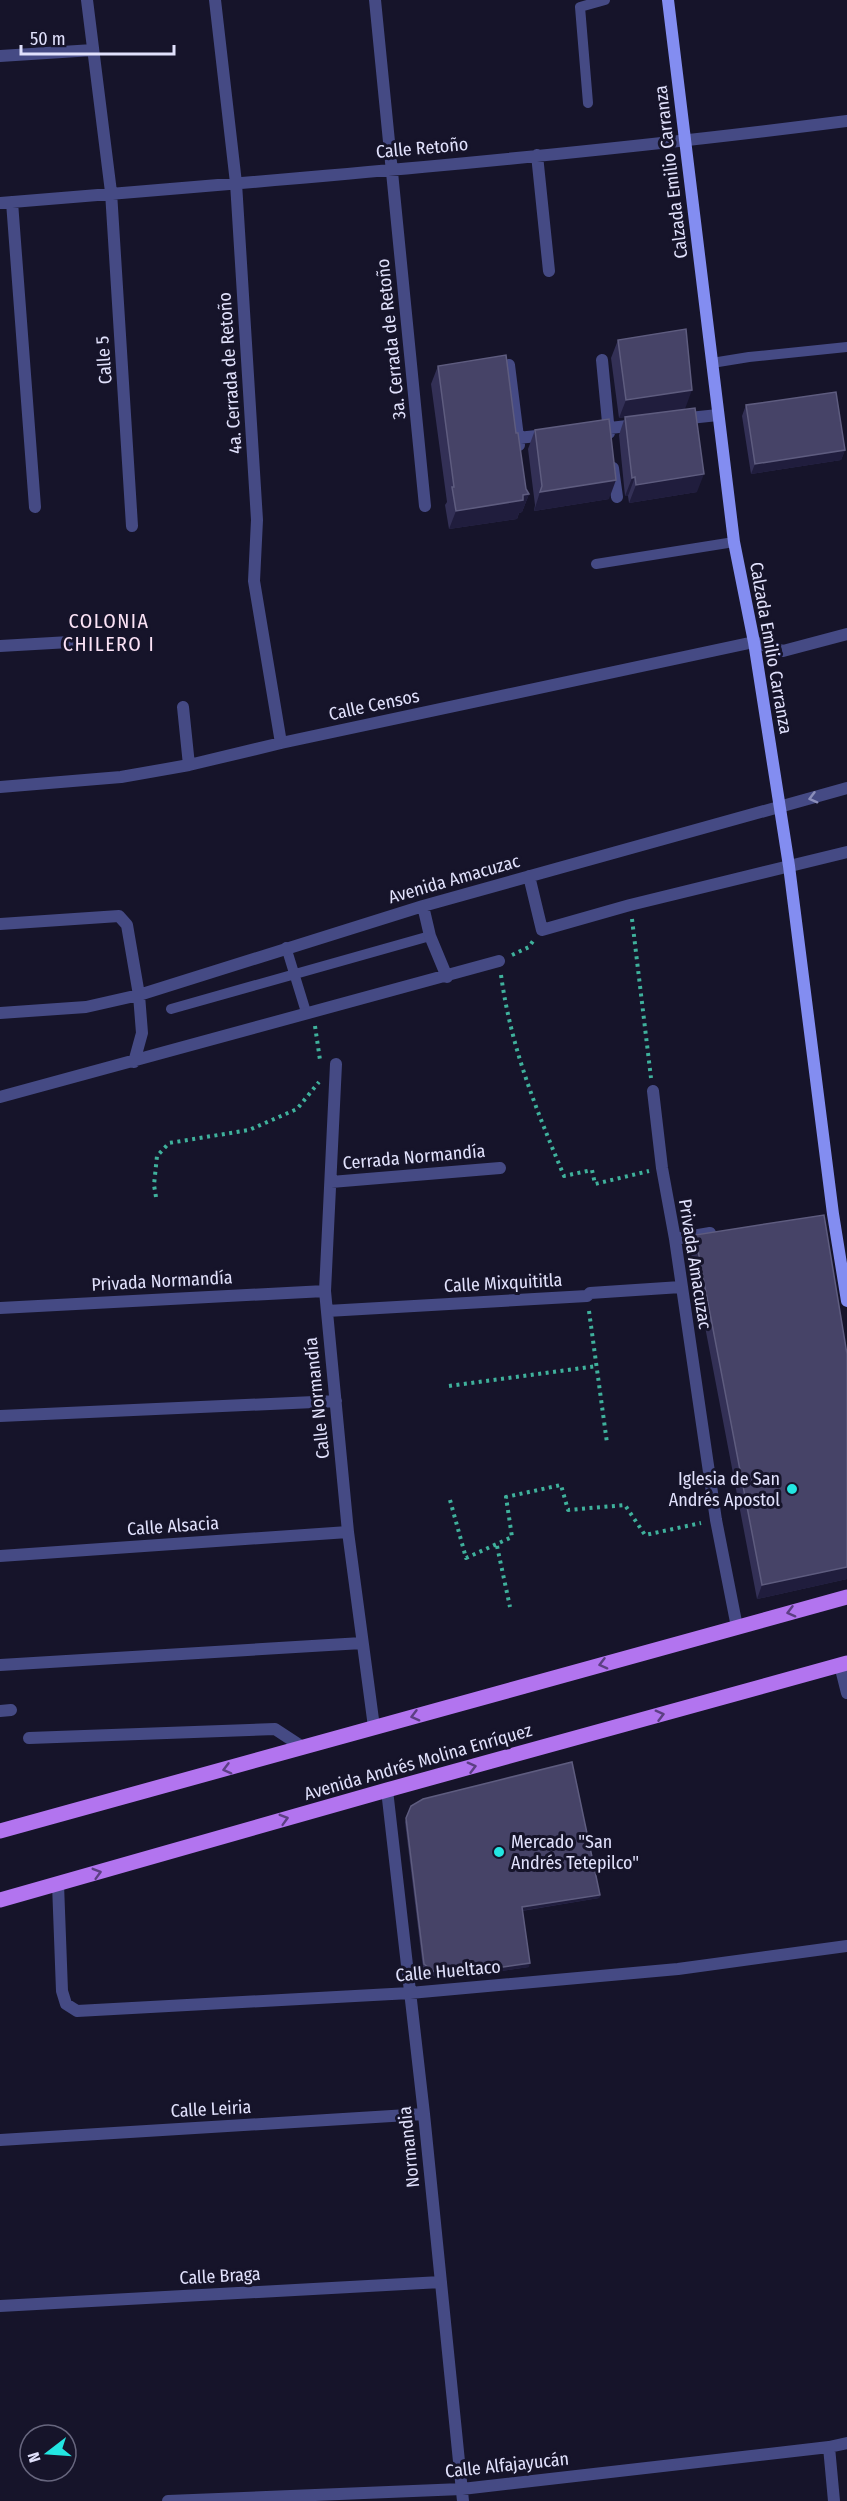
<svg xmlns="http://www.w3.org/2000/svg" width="847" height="2501" viewBox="0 0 847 2501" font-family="'Fira Sans Condensed',sans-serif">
  <rect width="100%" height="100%" fill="#16142a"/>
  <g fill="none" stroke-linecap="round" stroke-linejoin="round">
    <path stroke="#3fb19c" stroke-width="4" stroke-dasharray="3 4.5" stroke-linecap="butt" d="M632,919L651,1078
      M512,955L529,947L533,941
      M501,975C511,1048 536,1109 564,1176L592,1170L595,1184L649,1171
      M315,1026L320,1060
      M156,1197L154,1185L157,1156L169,1143L249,1130L297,1109L319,1082
      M589,1311L607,1443
      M449,1386L597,1366
      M450,1500L466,1558L512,1537L506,1497L561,1485L568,1510L625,1505L645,1535L701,1523
      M497,1546L510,1607"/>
    <path stroke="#454a84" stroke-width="10" d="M588,103L580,7L605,0
      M712,363L749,357L847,347
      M596,564L734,542
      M286,947L306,1012
      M171,1009L430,936"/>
    <path stroke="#454a84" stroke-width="12" d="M87,0L111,192L132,526
      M215,0L236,183L257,520L254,581L281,743
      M375,0L425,506
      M0,56L93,50
      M537,155L549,271
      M12,202L35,507
      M0,203C283,180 566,157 847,121
      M602,360L609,433
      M509,365L519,445
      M680,419L718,415
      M593,430L636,425
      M518,438L546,435
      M613,468L617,497
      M0,646L87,641
      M183,707L189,765
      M0,787L121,777L189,765L281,743L754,642L783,651L847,634
      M529,876L542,930L630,905L847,852
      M423,906L430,936L447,977
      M0,924L119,916L127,925L139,995L142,1033L134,1062
      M0,1013L86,1007L139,995L423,906L847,788
      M336,1064L325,1291L348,1532L374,1727
      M653,1091L662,1168L675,1239L716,1520L737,1627
      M0,1097L499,961
      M331,1182L500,1168
      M675,1239L710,1233
      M0,1308L325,1291
      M327,1311L587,1296L590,1293L681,1287
      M0,1416L336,1401
      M0,1556L348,1532
      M0,1665L362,1643
      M840,1665L847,1693
      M0,1711L11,1710
      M29,1738L275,1729L304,1748
      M387,1790L424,2114L463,2501
      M58,1884L62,1991L66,2004L77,2011L410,1993L678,1969L847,1946
      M0,2140L424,2114
      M0,2306L441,2282
      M829,2447L834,2501
      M168,2501L462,2489L829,2447L847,2443"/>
    <path stroke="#838df1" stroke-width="12" d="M668,0L734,542L754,642L789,866L833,1214L847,1301"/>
    <path stroke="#b274ef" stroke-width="15" d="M0,1831L847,1597
      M0,1900L387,1790L847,1663"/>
  </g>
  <path fill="#333056" d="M618,340L685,409L658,413L697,492L629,503L628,496H625L619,435L625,417L619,418L611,358Z
    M438,366L516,433L526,489L529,494L522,512L519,513L517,519L449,529L445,505L447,502L431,384Z
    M746,405L845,450L841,460L751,474L742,416Z
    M535,430L609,499L534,511L535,505L528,449Z
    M695,1235L847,1354V1579L757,1599L690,1248Z
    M411,1806L600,1895L599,1898L522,1911L529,1967L439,1980L423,1968L405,1822Z"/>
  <path fill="#201d3d" d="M692,390L685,409L619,418L626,400Z
    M845,450L841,460L751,474L755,464Z
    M704,474L697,492L629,503L636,485Z
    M635,477L628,496H625L632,478Z
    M616,480L609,499L534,511L540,492Z
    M529,494L522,512L519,513L517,519L449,529L456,511Z
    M847,1567V1579L757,1599L762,1585Z
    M600,1895L599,1898L520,1911L522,1907Z
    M530,1963L529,1967L439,1980L440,1976Z"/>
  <path fill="#464367" stroke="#5e5c7f" stroke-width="1.5" d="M686,329L692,390L626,400L618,340Z
    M506,355L516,433H518L526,489L529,494L523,495V500L456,511L452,487H454L438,366Z
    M836,392L845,450L755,464L746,405Z
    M695,408L704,474L636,485L635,477L632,478L625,417Z
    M609,419L616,480L540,492L542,486L535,430Z
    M824,1215L847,1354V1567L762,1585L695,1235Z
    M572,1762L600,1895L522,1907L530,1963L440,1976L424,1964L406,1818L411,1806L423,1799Z"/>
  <defs><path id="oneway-chevron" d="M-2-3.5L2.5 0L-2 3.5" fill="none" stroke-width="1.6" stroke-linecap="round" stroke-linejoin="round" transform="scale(1.5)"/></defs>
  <use stroke="#8b8eba" href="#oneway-chevron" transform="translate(813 798) rotate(165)"/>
  <g stroke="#5c3f83">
    <use href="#oneway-chevron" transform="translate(791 1612) rotate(165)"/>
    <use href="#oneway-chevron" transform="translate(603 1664) rotate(165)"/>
    <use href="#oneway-chevron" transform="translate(660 1715) rotate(-15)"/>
    <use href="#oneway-chevron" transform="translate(415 1716) rotate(165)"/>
    <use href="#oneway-chevron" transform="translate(472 1767) rotate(-15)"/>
    <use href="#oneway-chevron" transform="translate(227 1769) rotate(165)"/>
    <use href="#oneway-chevron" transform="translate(284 1819) rotate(-16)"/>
    <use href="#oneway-chevron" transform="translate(97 1873) rotate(-16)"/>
  </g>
  <g fill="#23e6e2" stroke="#16142a" stroke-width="2">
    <circle cx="792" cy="1489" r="6"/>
    <circle cx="499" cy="1852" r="6"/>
  </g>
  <g text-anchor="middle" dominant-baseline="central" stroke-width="6" stroke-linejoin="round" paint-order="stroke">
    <g font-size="18" fill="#e1e1fc" stroke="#16142a">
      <text transform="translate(422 148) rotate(-5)">Calle Retoño</text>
      <text transform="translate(671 172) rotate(-97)">Calzada Emilio Carranza</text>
      <text transform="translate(391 339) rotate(-96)">3a. Cerrada de Retoño</text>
      <text transform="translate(104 360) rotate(-94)">Calle 5</text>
      <text transform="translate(230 373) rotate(-94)">4a. Cerrada de Retoño</text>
      <text transform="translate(771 648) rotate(80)">Calzada Emilio Carranza</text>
      <text transform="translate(374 705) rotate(-12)">Calle Censos</text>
      <text transform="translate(454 879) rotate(-16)">Avenida Amacuzac</text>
      <text transform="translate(414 1157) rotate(-5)">Cerrada Normandía</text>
      <text transform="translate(695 1264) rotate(81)">Privada Amacuzac</text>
      <text transform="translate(162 1281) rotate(-3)">Privada Normandía</text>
      <text transform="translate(503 1283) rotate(-3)">Calle Mixquititla</text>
      <text transform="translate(317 1398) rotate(-96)">Calle Normandía</text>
      <text transform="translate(173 1526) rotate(-4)">Calle Alsacia</text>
      <text transform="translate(418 1762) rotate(-16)">Avenida Andrés Molina Enríquez</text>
      <text transform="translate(448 1971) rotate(-5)">Calle Hueltaco</text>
      <text transform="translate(211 2109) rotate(-3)">Calle Leiria</text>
      <text transform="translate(409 2147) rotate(-96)">Normandia</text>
      <text transform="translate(220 2276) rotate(-3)">Calle Braga</text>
      <text transform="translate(507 2465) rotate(-6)">Calle Alfajayucán</text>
    </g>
    <g font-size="18" fill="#e1e1fc" stroke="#16142a" text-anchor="end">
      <text x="780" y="1479">Iglesia de San<tspan x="780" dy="21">Andrés Apostol</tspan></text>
      <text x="511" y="1842" text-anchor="start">Mercado "San<tspan x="511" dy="21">Andrés Tetepilco"</tspan></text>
    </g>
    <g font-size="20" letter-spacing="1.5" fill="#fce3f6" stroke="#16142a">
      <text x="109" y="621">COLONIA<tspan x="109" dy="23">CHILERO I</tspan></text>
    </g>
  </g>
  <g transform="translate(48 2453) rotate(253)"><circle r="28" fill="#16142a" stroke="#67667e" stroke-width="1.5"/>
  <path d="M0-4.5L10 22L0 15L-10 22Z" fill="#23e6e2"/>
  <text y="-9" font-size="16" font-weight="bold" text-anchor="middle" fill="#e1e1fc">N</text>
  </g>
  <path d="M21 45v9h153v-9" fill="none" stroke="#e1e1fc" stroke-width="3"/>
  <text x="30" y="45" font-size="18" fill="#e1e1fc" stroke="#16142a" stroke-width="4.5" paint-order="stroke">50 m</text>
</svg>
